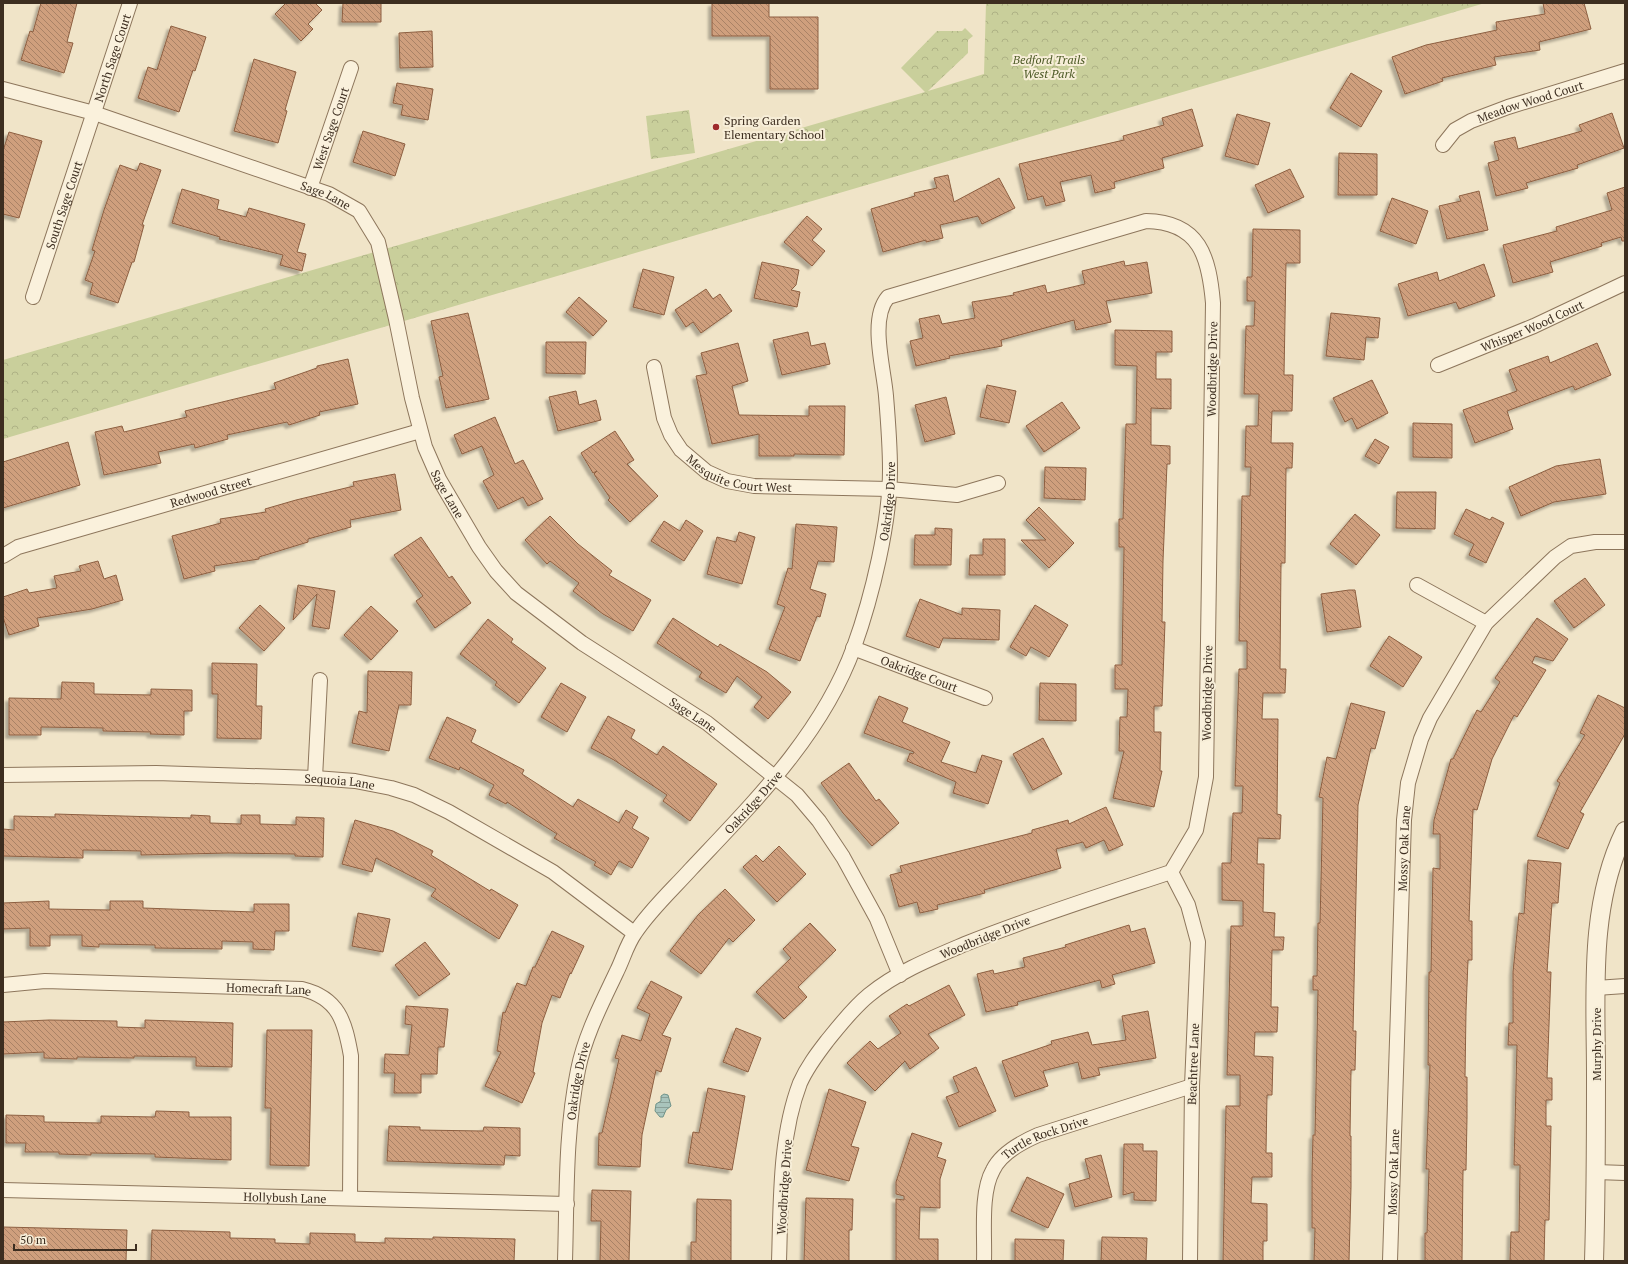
<svg xmlns="http://www.w3.org/2000/svg" width="1628" height="1264" viewBox="0 0 1628 1264" font-family="'PT Serif',serif">
  <defs>
    <pattern id="park-crowns" width="20" height="18" patternUnits="userSpaceOnUse"><rect width="20" height="18" fill="#c9cf9b"/><path d="M2 6a3 3 0 1 1 6 0M12 15a3 3 0 1 1 6 0" fill="none" stroke="#aeb285"/></pattern>
    <pattern id="water-rules" width="6" height="5" patternUnits="userSpaceOnUse"><rect width="6" height="5" fill="#a9c4bc"/><path d="M0 2.5h6" fill="none" stroke="#8ba098"/></pattern>
    <pattern id="building-back-hatch" width="6" height="6" patternUnits="userSpaceOnUse"><rect width="6" height="6" fill="#cf9f7d"/><path d="M-1 5l2 2M0 0l6 6M5-1l2 2" fill="none" stroke="#a98266"/></pattern>
    <filter id="shadow"><feDropShadow dx="-3.5" dy="3.5" stdDeviation="1" flood-color="#0004"/></filter>
  </defs>
  <rect width="100%" height="100%" fill="#f0e4c8"/>
  <path fill="url(#park-crowns)" d="M986,3H1485L3,439V360L925,92L901,68L937,31H962L965,28L973,36L968,40V53L928,91L984,74Z
    M689,110L695,153L651,159L646,116Z"/>
  <path fill="url(#water-rules)" stroke="#6f938a" d="M664,1094L668,1095L671,1106L666,1110L663,1117H660L655,1111L656,1104L661,1101V1096Z"/>
  <path fill="url(#building-back-hatch)" stroke="#8d5f41" filter="url(#shadow)" d="M41,3H77L67,42L73,43L64,73L21,60L30,31L33,32Z
    M286,3H315L322,10L308,24L313,29L301,41L275,14Z
    M343,3H381V22H342Z
    M712,3H769V17H818V89H770V36H712Z
    M1543,3H1584L1591,29L1539,42L1540,50L1494,57L1496,65L1442,78L1443,81L1405,94L1392,57L1426,45L1497,30L1496,22L1545,14Z
    M171,26L206,37L195,71L193,70L179,112L138,98L148,67L157,70Z
    M432,31L433,67L400,68L399,33Z
    M254,59L296,72L285,110L287,111L278,143L234,131Z
    M1351,73L1382,91L1361,127L1330,108Z
    M397,83L433,89L428,120L401,115L403,105L393,103Z
    M1192,109L1203,146L1162,158L1164,168L1114,182L1115,188L1095,193L1091,175L1060,182L1065,201L1046,206L1043,196L1028,200L1019,164L1124,140L1123,136L1164,125L1162,118Z
    M1612,113L1624,148L1577,165L1578,168L1526,183L1528,188L1496,196L1488,163L1499,160L1494,142L1515,137L1518,149L1582,131L1579,125Z
    M1237,114L1270,123L1258,165L1225,156Z
    M363,131L405,144L395,176L353,162Z
    M9,132L42,141L19,218L3,214V151Z
    M1339,153L1377,154V195H1338Z
    M140,163L161,170L142,225H144L134,262H132L118,303L90,294L93,283L85,280L95,251L92,250L104,210L120,165L137,171Z
    M1290,169L1304,197L1268,213L1255,185Z
    M948,175L954,202L999,178L1015,208L982,224L978,216L940,225L943,238L926,242V240L883,252L871,209L915,196L914,193L937,188L934,178Z
    M1625,187V241H1622L1621,237L1601,243L1602,246L1550,262L1553,272L1513,283L1503,245L1557,231L1556,227L1612,210L1607,193Z
    M182,189L219,200L217,209L246,217L249,208L305,224L297,252L306,254L302,271L280,265L283,255L219,239L220,237L172,223Z
    M1479,191L1488,230L1447,239L1439,206L1461,201L1459,196Z
    M1392,198L1428,211L1416,244L1380,231Z
    M807,216L822,229L812,240L825,251L812,266L784,242Z
    M1253,229L1300,230V263H1286L1284,375H1293L1292,411H1272L1271,443H1293L1292,468H1286L1285,563H1281L1280,669H1286L1285,693H1263L1262,719H1278L1277,814L1281,815L1280,839L1258,838L1257,864H1264L1263,912L1275,913L1274,937H1284L1283,950H1272L1271,1007H1278L1277,1032H1255L1254,1056L1273,1057L1272,1095H1267L1266,1153H1272V1177H1252L1251,1203L1267,1204V1241H1263V1261H1223L1226,1106H1240V1075H1227L1231,926H1243V901L1222,900V863H1231L1233,813H1242L1243,786H1235L1239,669H1247V641H1239L1242,496H1250L1251,467H1245L1246,426H1258L1259,394H1244L1246,326H1254L1255,301H1247V277H1252Z
    M1124,261L1125,266L1147,262L1152,293L1106,301L1111,322L1076,330L1074,320L1001,340L1002,346L949,356L950,358L916,366L910,341L923,338L919,319L939,315L942,324L975,318L972,302L1014,295L1013,293L1045,285L1047,293L1085,284L1082,271Z
    M762,262L799,270L796,285L791,290L800,292L797,307L754,298Z
    M1484,264L1495,296L1459,309L1456,302L1408,316L1398,284L1437,272L1439,281Z
    M643,269L674,277L664,315L633,307Z
    M706,289L713,299L720,294L732,311L701,333L693,322L686,327L675,310Z
    M579,297L607,321L593,336L566,312Z
    M468,313L489,399L446,408L439,377L443,376L431,321Z
    M1331,313L1380,318L1378,338L1366,337L1364,360L1326,356Z
    M1115,330L1172,331V352H1156V379H1171V409L1151,408V445L1170,446V464H1167L1163,561L1162,622H1165L1162,706H1154V732H1161L1160,771H1162L1154,807L1113,798L1124,751H1119L1120,717H1127L1128,689H1115V665H1122L1124,547H1119V519H1123L1126,424H1136L1137,366L1115,365Z
    M808,332L811,346L825,343L830,364L782,375L773,340Z
    M546,342H586L585,374L546,373Z
    M738,343L748,381L732,386L739,415L809,416V406H845L844,455L794,454V456H759V434L712,444L696,376L707,374L701,353Z
    M1597,343L1611,375L1575,390L1573,386L1507,411L1513,429L1475,443L1463,410L1517,391L1509,370L1548,356L1550,363Z
    M348,359L358,404L319,412L320,415L289,425L287,422L227,435L228,439L195,448L194,444L158,452L161,463L104,475L95,432L122,426L124,432L187,417L185,411L276,389L274,383L317,368V366Z
    M1372,380L1388,413L1357,429L1352,418L1345,422L1333,398Z
    M987,385L1016,391L1009,423L980,417Z
    M576,391L579,405L596,400L601,420L558,431L549,397Z
    M946,397L955,434L925,442L915,405Z
    M1062,402L1080,428L1044,452L1026,426Z
    M495,417L515,464L523,460L543,499L528,506L523,497L498,509L483,481L494,475L482,446L462,454L454,435Z
    M1413,423L1452,424V458L1413,457Z
    M615,431L634,460L627,464L658,496L630,522L608,500L610,498L594,474L597,471L593,473L581,453Z
    M1375,439L1389,447L1379,464L1365,456Z
    M68,442L80,485L3,508V462Z
    M1600,459L1606,494L1554,502L1521,516L1509,487L1556,466Z
    M1045,467L1086,468L1085,500L1044,498Z
    M395,474L401,510L350,520L351,527L308,539V542L259,557V559L214,566L215,571L184,579L172,536L221,523L220,519L266,512L265,509L296,500L354,486L353,482Z
    M1397,492H1436L1435,529L1396,528Z
    M1039,507L1074,543L1049,568L1021,540H1046L1026,520Z
    M1466,509L1490,520L1492,517L1504,523L1486,563L1469,555L1474,544L1454,534Z
    M1355,514L1380,535L1356,565L1330,544Z
    M550,516L578,544L612,571L609,575L651,600L633,631L603,614L573,591L579,583L550,561L547,564L525,540Z
    M686,520L703,531L684,561L651,541L664,521L680,531Z
    M796,524L837,527L834,562L818,561L810,589L826,594L820,617L817,616L800,661L769,649L785,607L777,604L788,568L792,569Z
    M935,528L952,529L951,565H914L915,535H935Z
    M739,532L755,537L742,584L707,574L717,537L736,542Z
    M421,537L449,578L452,576L471,603L435,628L416,601L423,596L394,555Z
    M983,539H1005V575H969L970,555H983Z
    M98,561L104,579L116,575L123,600L92,609L37,618L39,626L9,635L3,617V597L27,589L29,593L57,588L54,576L81,571L79,566Z
    M1585,578L1605,605L1574,628L1554,601Z
    M298,585L335,591L329,629L312,626L317,594L293,620Z
    M1349,590H1355L1361,627L1327,632L1321,594Z
    M920,599L962,615V608L1000,610L999,640L943,638L939,648L906,636Z
    M260,605L285,628L264,651L239,628Z
    M1035,605L1068,625L1049,657L1031,647L1026,656L1010,647Z
    M371,606L398,631L371,660L344,635Z
    M673,618L718,647L720,644L767,672L791,692L768,719L754,707L762,697L737,676L726,693L699,677L702,672L657,643Z
    M1537,618L1568,639L1553,661L1535,656L1532,663L1546,670L1517,717L1514,715L1492,759L1477,810L1473,809L1469,921H1472V960H1468L1466,1011L1465,1077H1467V1118L1466,1170H1463L1462,1261H1425V1233H1427L1429,1169H1426L1430,1065H1428L1429,972H1431L1433,868L1440,869V834H1433L1434,820L1451,759H1453L1477,710L1481,712L1500,682L1495,678Z
    M488,619L513,639L511,642L546,668L519,703L495,685L497,682L460,654Z
    M1389,636L1422,657L1403,687L1370,666Z
    M212,663L257,664L256,706H262L261,739L217,738L218,694H212Z
    M368,671L412,672L411,705H399L389,751L352,743L359,711L367,713Z
    M62,682L94,683V694L151,695V689L192,690V711H184V735L150,734L151,732L103,731V728L41,727V735H9V698L61,699Z
    M561,683L586,697L567,732L541,717Z
    M1040,683L1076,684V721L1039,720Z
    M1598,695L1625,708V734L1580,812L1584,814L1568,849L1537,836L1560,783L1557,781L1585,735L1580,733Z
    M879,696L908,708L902,722L950,742L941,762L976,773L982,755L1002,761L988,804L953,793L956,782L907,761L910,753L913,754L914,752L864,733Z
    M1351,703L1385,712L1375,749L1371,748L1358,805L1353,1031H1356L1355,1070H1351L1350,1136H1351V1187L1349,1261H1314L1315,1228H1312V1174L1313,1135H1315L1318,990H1313V976H1317L1318,923H1320L1323,798L1319,797L1327,757L1336,759Z
    M608,716L635,730L631,738L657,755L663,746L717,784L690,821L663,801L667,795L614,760L591,748Z
    M447,717L476,730L471,742L524,770L522,774L573,807L578,799L619,823L626,810L638,817L632,828L649,838L632,868L619,861L611,875L594,865L596,862L554,838L557,834L507,802L506,804L489,795L494,785L460,767L459,770L429,758Z
    M1043,738L1062,774L1033,790L1013,754Z
    M849,763L876,801L879,799L899,823L872,846L843,813L821,783Z
    M1106,807L1123,845L1109,851L1104,840L1086,848L1083,842L1056,849L1061,868L984,890L985,893L937,905L938,909L920,913L917,902L899,907L890,875L902,872L900,866L1032,833V830L1068,820L1069,824Z
    M55,814L191,818V815L210,816V823L241,824V815H260V824L296,825V817L324,818L323,857L295,856V854L228,853L141,855V851L83,850V858L3,856V829L14,830V816L55,817Z
    M355,820L393,831L433,851L431,855L490,891L491,889L518,905L499,939L431,896L436,889L376,858L372,872L342,864Z
    M779,846L806,874L777,902L743,867L756,855L763,862Z
    M1528,860L1561,863L1558,903H1552L1547,972H1551L1547,1078H1552V1100H1546V1126H1551L1549,1220H1545L1544,1261H1510L1511,1232H1519L1520,1165H1514L1517,1045H1508L1509,1023H1513V972L1519,913L1524,914Z
    M725,889L755,920L733,942L729,938L701,974L670,951L698,915Z
    M49,901V909L110,910V901H143V908L254,912V904H289V931H275L274,950L253,949V942L222,941V949L155,948V945L99,944V947L82,946V935H50V946H30V928L3,929V903Z
    M358,913L390,919L383,952L352,946Z
    M810,923L836,950L798,987L807,997L784,1019L756,992L791,958L783,949Z
    M1129,925L1131,932L1145,928L1155,963L1112,975L1115,984L1102,988L1100,980L1017,1002L1018,1005L986,1012L977,974L993,970L994,974L1025,967L1023,958L1066,947L1065,945Z
    M552,931L584,946L571,974L570,973L560,998L552,995L542,1023L533,1072L535,1073L522,1103L485,1086L501,1052L497,1051L503,1012L505,1013L517,983L526,986L533,967H535Z
    M425,942L450,974L419,996L395,965Z
    M651,981L682,997L662,1035L671,1038L661,1072L656,1070L642,1135L640,1167L598,1165L599,1133H602L619,1059L615,1058L622,1035L641,1041L650,1014L637,1008Z
    M949,985L965,1015L928,1034L939,1048L910,1069L905,1061L875,1091L847,1063L870,1041L878,1049L901,1033L889,1016L907,1004L909,1006Z
    M406,1006L448,1009L444,1047H438L437,1074H421V1093H394L395,1073H384L385,1054L409,1055L412,1025L405,1024Z
    M1148,1011L1156,1058L1098,1068L1100,1075L1082,1079L1078,1062L1043,1071L1048,1086L1015,1097L1002,1061L1052,1044L1051,1041L1088,1032L1092,1045L1126,1040L1122,1016Z
    M49,1020L117,1021V1027L145,1028V1020L233,1023L232,1067L196,1066V1057L134,1056V1058L77,1057V1059L44,1058V1052L3,1054V1022Z
    M736,1028L761,1038L748,1072L723,1062Z
    M267,1030H312L309,1166L270,1165L271,1108H265Z
    M976,1067L996,1111L959,1127L946,1097L959,1092L953,1077Z
    M708,1088L745,1096L732,1170L688,1163L693,1132L699,1133Z
    M829,1089L866,1102L851,1146L859,1148L849,1181L806,1170Z
    M156,1111L189,1112V1117H231V1160L155,1157V1154L91,1153V1155L59,1154V1152H25L26,1143H6V1115L44,1116V1122L101,1123V1116L155,1117Z
    M389,1126L420,1127V1130L483,1131L484,1127L520,1128V1156L505,1155L504,1165L387,1161Z
    M912,1133L942,1143L937,1157L946,1160L940,1179V1208L920,1207L919,1239H938V1261H896V1199L904,1200V1196L896,1194V1182Z
    M1124,1144H1143V1151H1157L1156,1201L1134,1200V1192L1123,1195Z
    M1101,1155L1112,1197L1075,1207L1069,1184L1090,1178L1085,1159Z
    M1027,1177L1064,1194L1048,1228L1011,1211Z
    M592,1190L631,1191L629,1261H600L601,1221H591Z
    M806,1198L853,1199L852,1230H849V1261H804Z
    M697,1199L731,1200V1261H691V1242H696Z
    M3,1227L127,1230L126,1261H3Z
    M152,1230L230,1232V1238L275,1239V1243L310,1244V1233L355,1234V1242L385,1243V1238L433,1239V1237L515,1239L514,1261H151Z
    M1102,1237L1147,1238L1146,1261H1101Z
    M1015,1239L1064,1240L1063,1261H1015Z"/>
  <g fill="none" stroke-linecap="round" stroke-linejoin="round">
    <defs>
      <g id="minor">
        <path id="s1" d="M3,89L94,113L329,194L359,211L378,242L396,319L412,398L425,447L439,479L479,547L496,571L516,593L582,643L707,723L797,795L819,821L843,857L877,919L900,975"/>
        <path id="s2" d="M1443,145L1455,130L1471,121L1508,107L1625,71"/>
        <path id="s3" d="M310,188L351,68"/>
        <path id="s4" d="M33,297L130,3"/>
        <path id="s5" d="M1438,365L1534,326L1625,283"/>
        <path id="s6" d="M654,367L664,418L671,435L681,450L707,472L727,481L754,486L889,489L957,495L998,483"/>
        <path id="s7" d="M3,556L18,547L420,431"/>
        <path d="M1417,585L1486,623"/>
        <path id="s8" d="M853,648L985,698"/>
        <path id="s9" d="M3,775L156,773L315,778L355,781L391,788L414,795L449,812L553,872L634,933"/>
        <path d="M315,778L320,680"/>
        <path d="M1171,872L1188,905L1198,942L1192,1086L1190,1261"/>
        <path id="s10" d="M3,985L45,981L302,989C339,998 345,1022 351,1056L350,1197"/>
        <path d="M1596,988L1625,986"/>
        <path d="M1596,1172L1625,1173"/>
        <path id="s11" d="M3,1190L567,1204"/>
        <path id="s12" d="M565,1261C567,1197 565,1133 578,1070C585,1035 602,1003 617,971C623,959 627,944 635,933C650,910 673,889 691,869C754,802 822,735 854,647C872,597 890,523 890,470C890,446 888,420 886,396C884,369 869,319 888,297L1146,221C1200,222 1209,257 1213,303L1206,777L1196,830L1171,872C1102,895 1032,917 965,944C932,958 897,972 869,995C853,1008 840,1025 827,1041C817,1054 807,1067 800,1083C779,1138 781,1203 779,1261"/>
        <path id="s13" d="M984,1261C985,1235 980,1193 993,1170C1001,1153 1022,1142 1038,1135L1192,1086"/>
        <path id="s14" d="M1390,1261L1404,820L1408,783L1421,739L1430,718L1486,623L1555,557L1571,546L1595,542H1625"/>
      </g>
      <path id="tertiary" d="M1594,1261C1596,1199 1596,1138 1596,1076C1596,994 1588,906 1625,831"/>
    </defs>
    <use href="#minor" stroke="#8d765c" stroke-width="16"/>
    <use href="#tertiary" stroke="#8d765c" stroke-width="20"/>
    <use href="#minor" stroke="#faf1dc" stroke-width="14"/>
    <use href="#tertiary" stroke="#faf1dc" stroke-width="18"/>
  </g>
  <circle fill="#9e2a2b" stroke="#f7eed8" stroke-width="1.5" cx="716" cy="127" r="4"/>
  <g text-anchor="middle" dominant-baseline="central" stroke-width="4" stroke-linejoin="round" paint-order="stroke">
    <g font-size="12" fill="#3d2e20" stroke="#f7eed8">
      <text stroke="none"><textPath href="#s4" startOffset="252">North Sage Court</textPath></text>
      <text stroke="none"><textPath href="#s2" startOffset="100">Meadow Wood Court</textPath></text>
      <text stroke="none"><textPath href="#s3" startOffset="63">West Sage Court</textPath></text>
      <text stroke="none"><textPath href="#s1" startOffset="340">Sage Lane</textPath></text>
      <text stroke="none"><textPath href="#s4" startOffset="97">South Sage Court</textPath></text>
      <text stroke="none"><textPath href="#s5" startOffset="102">Whisper Wood Court</textPath></text>
      <text transform="translate(1212 369) rotate(-89)">Woodbridge Drive</text>
      <text stroke="none"><textPath href="#s6" startOffset="154">Mesquite Court West</textPath></text>
      <text stroke="none"><textPath href="#s7" startOffset="218">Redwood Street</textPath></text>
      <text stroke="none"><textPath href="#s1" startOffset="676">Sage Lane</textPath></text>
      <text stroke="none"><textPath href="#s12" startOffset="853">Oakridge Drive</textPath></text>
      <text stroke="none"><textPath href="#s8" startOffset="71">Oakridge Court</textPath></text>
      <text transform="translate(1207 693) rotate(-89)">Woodbridge Drive</text>
      <text stroke="none"><textPath href="#s1" startOffset="1012">Sage Lane</textPath></text>
      <text stroke="none"><textPath href="#s9" startOffset="337">Sequoia Lane</textPath></text>
      <text stroke="none"><textPath href="#s12" startOffset="517">Oakridge Drive</textPath></text>
      <text stroke="none"><textPath href="#s14" startOffset="413">Mossy Oak Lane</textPath></text>
      <text transform="translate(985 937) rotate(-22)">Woodbridge Drive</text>
      <text stroke="none"><textPath href="#s10" startOffset="266">Homecraft Lane</textPath></text>
      <text transform="translate(1596 1044) rotate(-90)">Murphy Drive</text>
      <text transform="translate(1193 1064) rotate(-88)">Beachtree Lane</text>
      <text stroke="none"><textPath href="#s12" startOffset="181">Oakridge Drive</textPath></text>
      <text stroke="none"><textPath href="#s13" startOffset="156">Turtle Rock Drive</textPath></text>
      <text stroke="none"><textPath href="#s14" startOffset="89">Mossy Oak Lane</textPath></text>
      <text transform="translate(784 1187) rotate(-86)">Woodbridge Drive</text>
      <text stroke="none"><textPath href="#s11" startOffset="282">Hollybush Lane</textPath></text>
    </g>
    <g font-size="12" font-style="italic" fill="#4d5a26" stroke="#f7eed8">
      <text x="1049" y="59">Bedford Trails<tspan x="1049" dy="14">West Park</tspan></text>
    </g>
    <g font-size="12" fill="#3d2e20" stroke="#f7eed8" text-anchor="start">
      <text x="724" y="120">Spring Garden<tspan x="724" dy="14">Elementary School</tspan></text>
    </g>
  </g>
  <rect width="1628" height="1264" fill="none" stroke="#3d2e20" stroke-width="8"/>
  <path d="M14 1244v6h122v-6" fill="none" stroke="#3d2e20" stroke-width="2"/>
  <text x="20" y="1244" font-size="12" fill="#3d2e20" stroke="#f7eed8" stroke-width="3" paint-order="stroke">50 m</text>
</svg>
